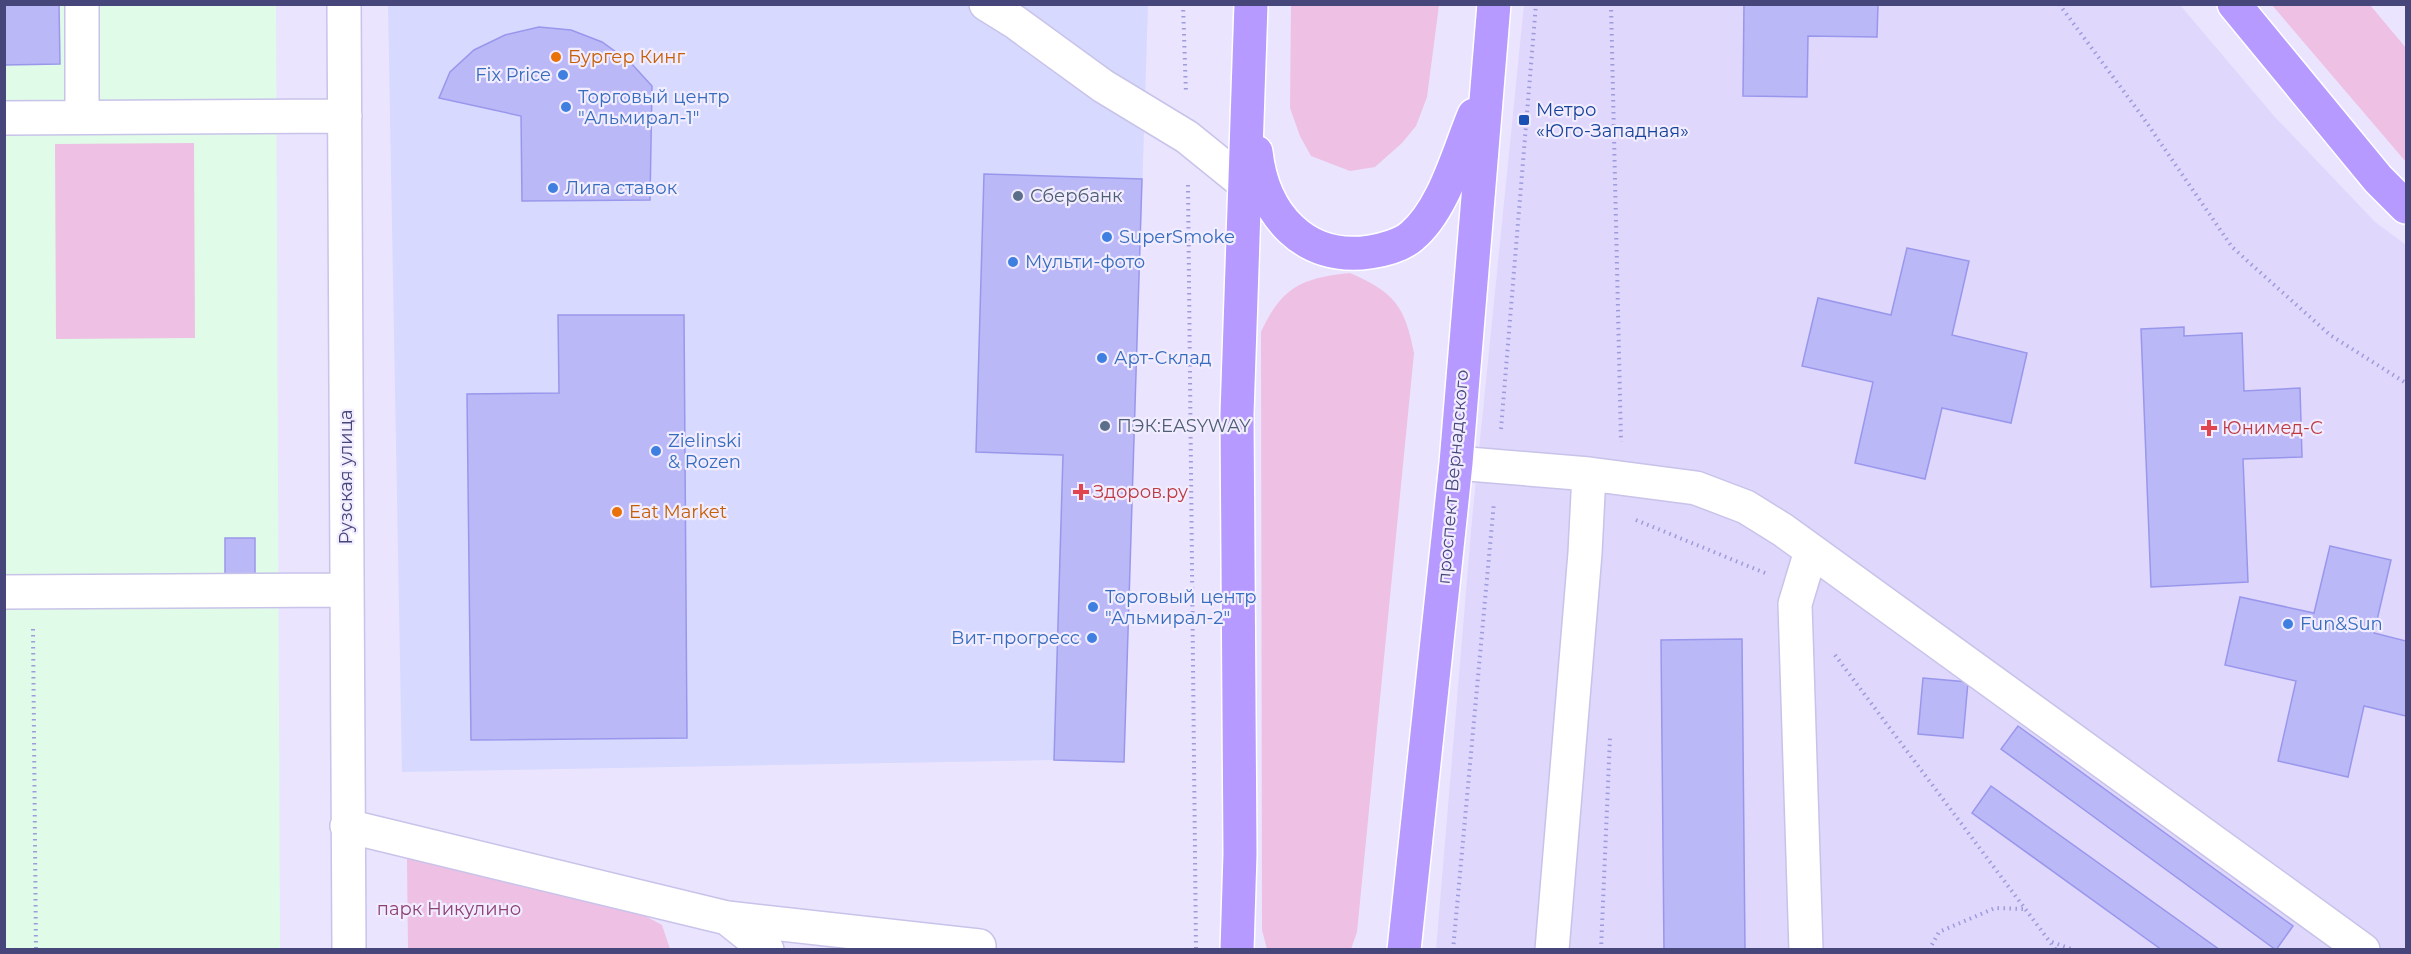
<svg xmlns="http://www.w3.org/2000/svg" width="2411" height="954" viewBox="0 0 2411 954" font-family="Montserrat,sans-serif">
  <rect width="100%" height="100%" fill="#eae4ff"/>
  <path fill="#dfd7fc" d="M1524,5H2180L2274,116L2375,222L2406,245V949L1436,950L1472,520Z"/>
  <path fill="#d7d9ff" d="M388,5H1148L1124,762L1054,760L402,772Z"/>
  <path fill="#e0fbe8" d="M5,5H276L280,949L5,950Z"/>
  <path fill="#eec0e3" d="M1291,5H1439L1427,97L1416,126L1402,143L1375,167L1350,171L1311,156L1300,136L1290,108Z
    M2272,5H2370L2406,48V162Z
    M194,143L195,338L56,339L55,144Z
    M1350,273C1394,292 1405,306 1414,353L1357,932L1351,949H1267L1262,930L1261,332C1282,286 1303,278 1350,273Z
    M407,858L638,912L662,925L670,949H408Z"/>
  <path fill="#bbb8f7" stroke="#9997ec" stroke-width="1.5" d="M4,4H59L60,64L4,65Z
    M1744,4H1878L1877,37L1808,36L1807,97L1743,96Z
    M539,27L571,30L602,42L630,62L652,86L650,200L522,201L521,116L439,98L450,72L474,50L505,35Z
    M984,174L1142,179L1124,762L1054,760L1063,455L976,452Z
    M1907,248L1969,261L1952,335L2027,353L2011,423L1942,408L1925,479L1855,463L1873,382L1802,366L1818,298L1891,315Z
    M558,315H684L687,738L471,740L467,394L559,393Z
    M2184,327V336L2242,333L2244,391L2300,388L2302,457L2243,459L2248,582L2151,587L2141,329Z
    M225,538H255V574H225Z
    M2330,546L2391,560L2374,633L2406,641V716L2364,706L2348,777L2278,761L2296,681L2225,665L2240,597L2314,613Z
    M1742,639L1745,950H1664L1661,640Z
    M1923,678L1968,682L1963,738L1918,734Z
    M2018,726L2293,926L2276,950L2001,749Z
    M1991,786L2220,950H2162L1972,813Z"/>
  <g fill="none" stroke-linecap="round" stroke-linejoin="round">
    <defs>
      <path id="minor" d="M82,4V117
        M344,4L349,950
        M986,4L1015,22L1103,86L1187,137L1245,184
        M4,118L345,116
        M1456,463L1589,474L1696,488L1746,507L1783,530L2363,950
        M4,592L347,590
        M347,826L727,918L979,946V950
        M727,918L767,950
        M1552,950L1585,553L1589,474
        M1806,950L1795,604L1811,551"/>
      <path id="major" d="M2234,4L2378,179L2406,207
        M1256,152C1263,214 1304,262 1370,252C1383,250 1402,245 1412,236C1444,209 1458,153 1474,115
        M1237,950L1240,854L1237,414L1251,4
        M1404,950L1456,463L1494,4"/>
    </defs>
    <use href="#minor" stroke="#c8c3e9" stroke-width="36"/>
    <use href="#major" stroke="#fff" stroke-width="36"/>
    <path stroke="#9d9bdc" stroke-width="4" stroke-dasharray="1.5 4.5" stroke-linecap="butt" d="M1183,4L1186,94
      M1611,4L1621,442
      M2059,4L2142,116L2232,247L2330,335L2406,383
      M1188,185L1196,950
      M1501,429L1536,4
      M1636,520L1765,573
      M33,629L36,950
      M1835,655L2056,950
      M2052,942L2074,950
      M1453,950L1494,502
      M1601,950L1610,737
      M1929,950L1939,932L1995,908L2025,909"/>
    <use href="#minor" stroke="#fff" stroke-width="33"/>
    <use href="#major" stroke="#b69aff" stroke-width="33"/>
  </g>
  <g fill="#e8710a" stroke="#f1ecff" stroke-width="2">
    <circle cx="556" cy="57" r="6"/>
    <circle cx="617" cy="512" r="6"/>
  </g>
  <g fill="#3f7fe0" stroke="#f1ecff" stroke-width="2">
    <circle cx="563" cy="75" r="6"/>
    <circle cx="566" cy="107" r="6"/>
    <circle cx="553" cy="188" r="6"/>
    <circle cx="1107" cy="237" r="6"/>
    <circle cx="1013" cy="262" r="6"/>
    <circle cx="1102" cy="358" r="6"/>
    <circle cx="656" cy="451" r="6"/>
    <circle cx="1093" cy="607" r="6"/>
    <circle cx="2288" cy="624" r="6"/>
    <circle cx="1092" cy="638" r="6"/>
  </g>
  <rect fill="#1a4fb4" stroke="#f1ecff" stroke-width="2" x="1518" y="114" width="12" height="12" rx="3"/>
  <g fill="#5c6f8a" stroke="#f1ecff" stroke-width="2">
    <circle cx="1018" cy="196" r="6"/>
    <circle cx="1105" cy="426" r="6"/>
  </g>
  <g fill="#e0444e" stroke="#f1ecff" stroke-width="2">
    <path d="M2206 419h6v6h6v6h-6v6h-6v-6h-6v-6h6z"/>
    <path d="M1078 483h6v6h6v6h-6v6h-6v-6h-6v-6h6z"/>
  </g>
  <g text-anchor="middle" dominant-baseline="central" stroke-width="4.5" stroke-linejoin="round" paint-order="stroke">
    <g font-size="18" fill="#c56008" stroke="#f1ecff" text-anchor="start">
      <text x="568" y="57">Бургер Кинг</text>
      <text x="629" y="512">Eat Market</text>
    </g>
    <g font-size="18" fill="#366cbe" stroke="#f1ecff" text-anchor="start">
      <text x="551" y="75" text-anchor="end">Fix Price</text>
      <text x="578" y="97">Торговый центр<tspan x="578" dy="21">"Альмирал-1"</tspan></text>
      <text x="565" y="188">Лига ставок</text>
      <text x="1119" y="237">SuperSmoke</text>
      <text x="1025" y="262">Мульти-фото</text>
      <text x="1114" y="358">Арт-Склад</text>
      <text x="668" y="441">Zielinski<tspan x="668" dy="21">&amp; Rozen</tspan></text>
      <text x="1105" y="597">Торговый центр<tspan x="1105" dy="21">"Альмирал-2"</tspan></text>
      <text x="2300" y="624">Fun&amp;Sun</text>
      <text x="1080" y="638" text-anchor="end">Вит-прогресс</text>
    </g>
    <g font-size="18" fill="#164399" stroke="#f1ecff" text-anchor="start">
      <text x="1536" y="110">Метро<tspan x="1536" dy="21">«Юго-Западная»</tspan></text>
    </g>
    <g font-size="18" fill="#4e5e75" stroke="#f1ecff" text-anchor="start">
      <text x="1030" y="196">Сбербанк</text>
      <text x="1117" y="426">ПЭК:EASYWAY</text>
    </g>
    <g font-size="18" fill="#be3a42" stroke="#f1ecff" text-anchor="start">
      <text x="2222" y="428">Юнимед-С</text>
      <text x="1093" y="492">Здоров.ру</text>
    </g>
    <g font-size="18" fill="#46467a" stroke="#f1ecff">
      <text transform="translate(346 477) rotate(-90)">Рузская улица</text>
      <text transform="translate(1453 477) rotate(-85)">проспект Вернадского</text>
    </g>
    <g font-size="18" fill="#8e4173" stroke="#f1ecff">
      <text x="449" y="909">парк Никулино</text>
    </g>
  </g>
  <rect width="2411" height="954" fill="none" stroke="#46467a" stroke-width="12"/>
</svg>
